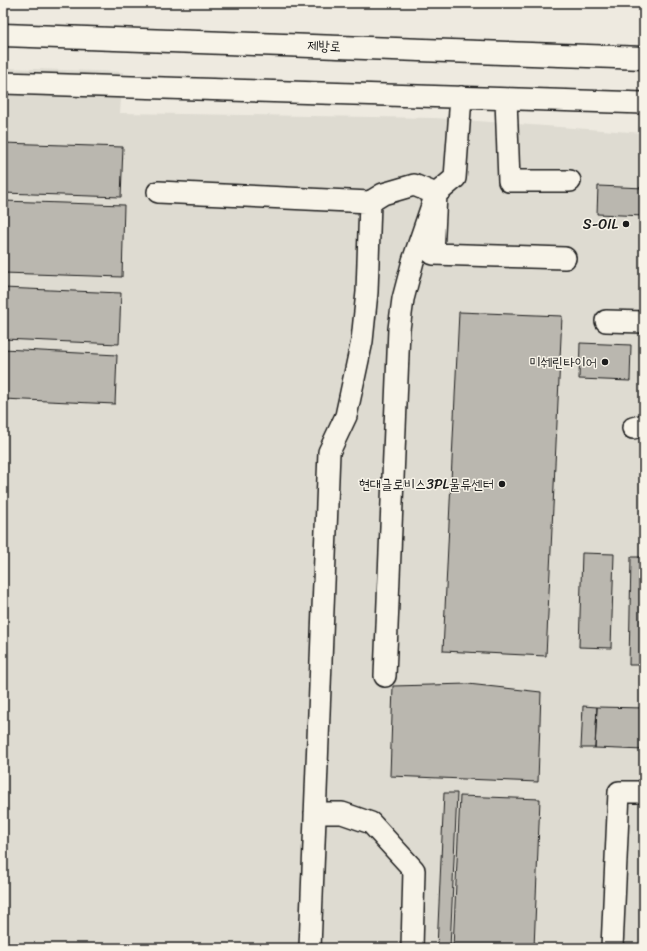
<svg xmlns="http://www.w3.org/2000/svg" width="647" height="951" viewBox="0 0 647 951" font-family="Sriracha,'Poor Story',sans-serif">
  <rect width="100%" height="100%" fill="#eeeae0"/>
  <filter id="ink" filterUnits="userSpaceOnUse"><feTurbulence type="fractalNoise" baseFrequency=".025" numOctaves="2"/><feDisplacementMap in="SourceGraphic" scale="8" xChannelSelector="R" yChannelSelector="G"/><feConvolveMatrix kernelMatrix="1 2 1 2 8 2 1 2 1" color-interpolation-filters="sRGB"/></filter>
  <g filter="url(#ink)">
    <path fill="#dedbd1" d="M3,68L123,72L120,113L435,118L644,133V948H3Z"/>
    <path fill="#bab7af" stroke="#1c1c1c" d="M3,143L123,147L121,197L3,193Z
      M598,186L644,188V216L597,214Z
      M3,201L124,205L122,277L3,273Z
      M3,288L121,293L119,344L3,339Z
      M459,312L562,316L546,656L443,651Z
      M580,343L631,345L630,381L579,379Z
      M3,349L117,355L115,404L3,399Z
      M582,553L614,554L611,648L579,647Z
      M631,557H644V665H629Z
      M468,684L541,692L538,782L390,776L393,686Z
      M583,706L597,707L595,748H581Z
      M597,707L644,708V750L595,748Z
      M444,793H457L450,948H437Z
      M460,796L540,799L534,948H453Z"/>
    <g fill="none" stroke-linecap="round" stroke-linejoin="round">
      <defs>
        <path id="minor" d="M3,83L644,103
          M461,97L455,178L436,194L433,254L565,258
          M506,99L509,181H570
          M158,192L370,202L383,194L414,185L436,194L413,261L403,299L399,329L385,676
          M606,321L644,322
          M633,428L644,425
          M315,813H342L371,823L414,870L412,948
          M310,948L329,452L346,416L362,341L367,292L370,202
          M612,948L619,792H644"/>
        <path id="major" d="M3,35L644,58"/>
      </defs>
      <use href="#minor" stroke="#1c1c1c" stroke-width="24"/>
      <use href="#major" stroke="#1c1c1c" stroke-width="25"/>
      <use href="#minor" stroke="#f7f3e8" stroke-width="21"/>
      <use href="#major" stroke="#f7f3e8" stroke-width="22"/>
    </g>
  </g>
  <g fill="#1c1c1c" stroke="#f7f3e8" stroke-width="1.5">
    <circle cx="626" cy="224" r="4"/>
    <circle cx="605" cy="362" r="4"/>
    <circle cx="502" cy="484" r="4"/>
  </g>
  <g text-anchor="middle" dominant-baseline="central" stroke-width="3" stroke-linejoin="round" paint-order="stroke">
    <g font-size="14" fill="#1c1c1c" stroke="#f7f3e8">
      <text transform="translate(324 46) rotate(2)">제방로</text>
    </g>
    <g font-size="14" fill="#1c1c1c" stroke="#f7f3e8" text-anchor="end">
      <text x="618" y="224">S-OIL</text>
      <text x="597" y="362">미쉐린타이어</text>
      <text x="494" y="484">현대글로비스3PL물류센터</text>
    </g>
  </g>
  <rect width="647" height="951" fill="none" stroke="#f7f3e8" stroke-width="16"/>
  <rect x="8" y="8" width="631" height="935" fill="none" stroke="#1c1c1c" stroke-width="1.5" filter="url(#ink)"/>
</svg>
